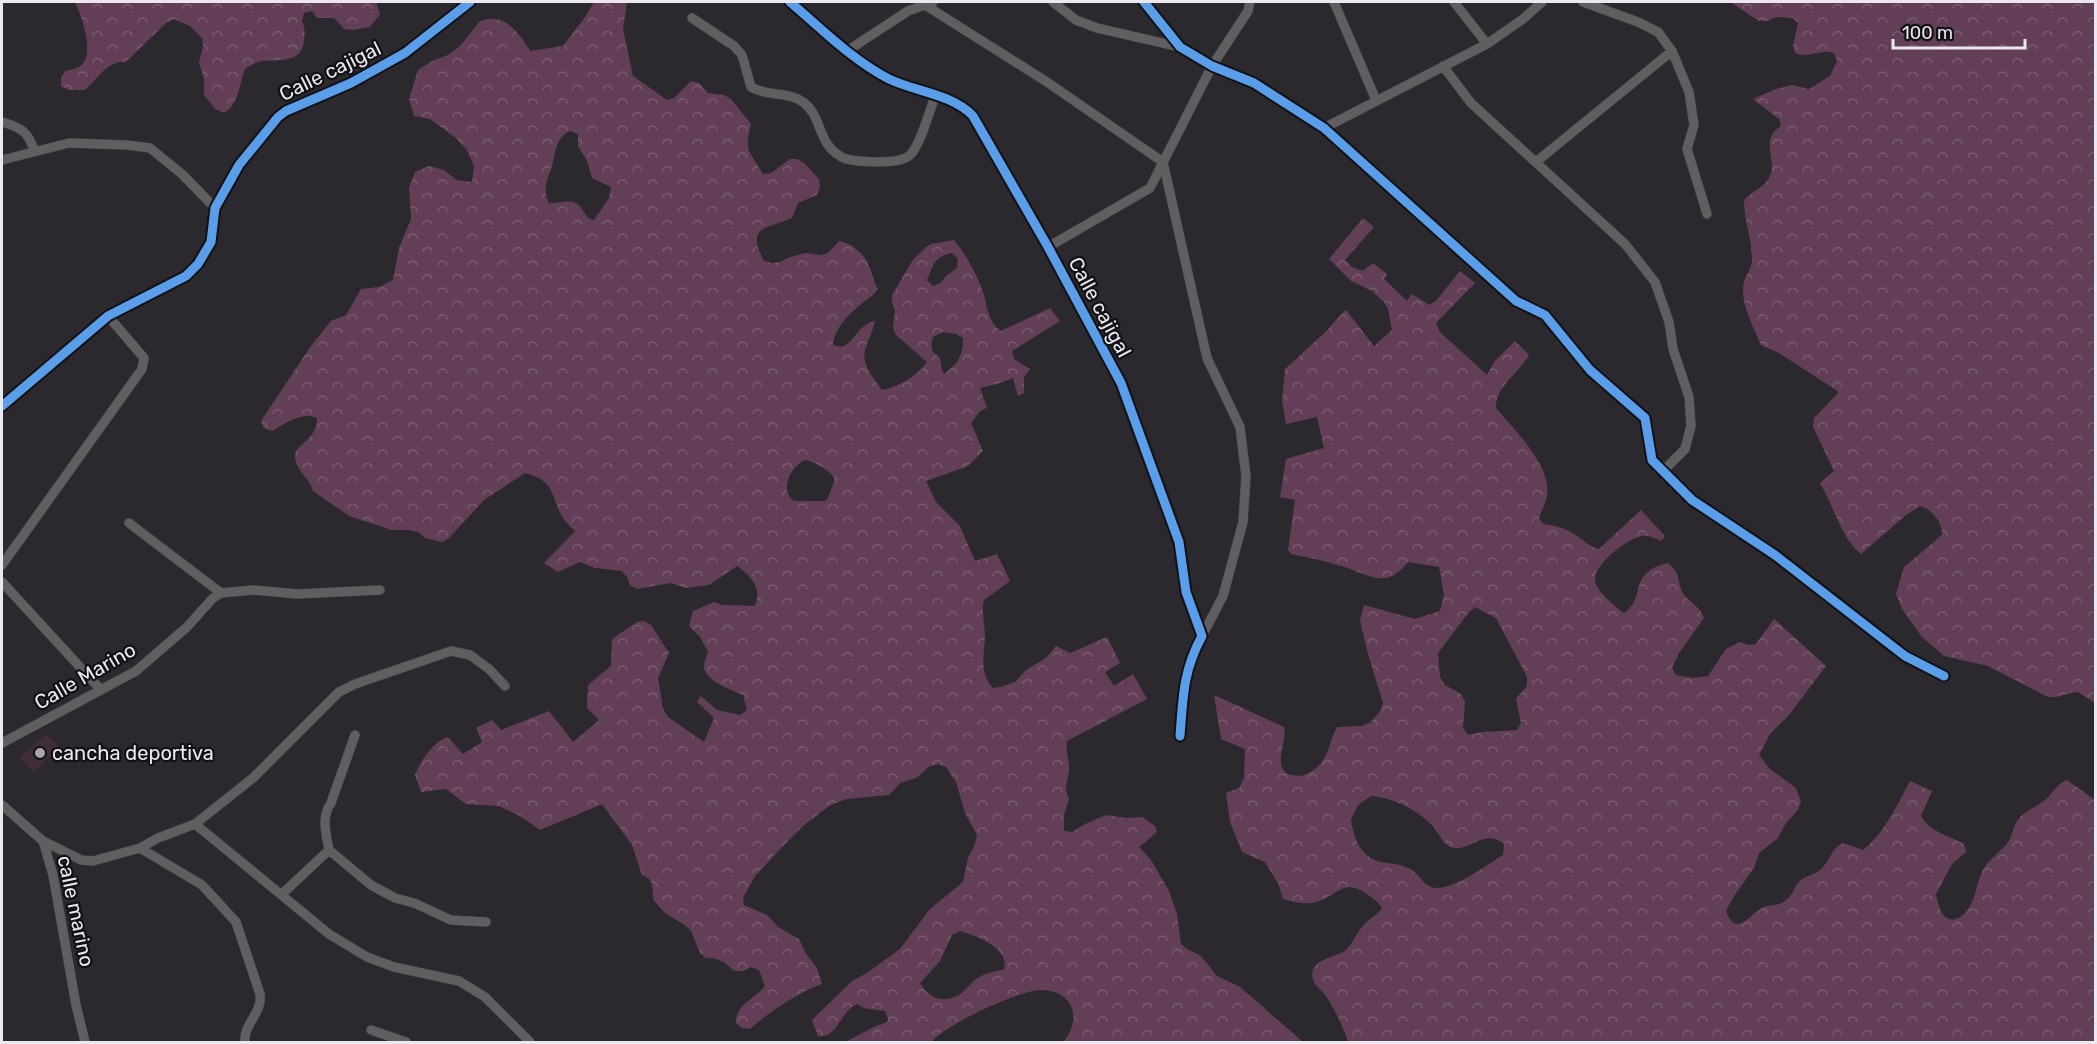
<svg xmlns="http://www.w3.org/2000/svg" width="2097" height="1044" viewBox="0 0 2097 1044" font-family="Rubik,sans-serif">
  <defs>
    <pattern id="forest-crowns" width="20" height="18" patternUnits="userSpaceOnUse" patternTransform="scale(1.5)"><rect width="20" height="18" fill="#633f57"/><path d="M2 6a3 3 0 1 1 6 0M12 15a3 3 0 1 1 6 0" fill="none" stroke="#7a5b6f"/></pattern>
  </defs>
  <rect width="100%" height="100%" fill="#2b292e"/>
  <path fill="#412c3a" d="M46,734L60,747L33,772L20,758Z"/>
  <path fill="url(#forest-crowns)" fill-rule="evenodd" d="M75,2H376L380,14L370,27L353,30L344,29L334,18H317L312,11L304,13L302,21C305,28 305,32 304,40C302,64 280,59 262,61C256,62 250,65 245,69C239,84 239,105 224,113L215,109L204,95V79L199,63L203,46L202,38L190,26L174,19L166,23L126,62C107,60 98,79 85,90H69L61,86V78L65,71C69,70 76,69 79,67C97,56 81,15 75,2Z
    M594,2H627L623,29L633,76L667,100L674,98L691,81L699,83L708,93L724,95L731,99L751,124C744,154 749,149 763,174L771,173L790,159H797L804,163L819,179L820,187L817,195L798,203L792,218C767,229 745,225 764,261L771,263L780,262L790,257L806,253L821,255L828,253L839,241C851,243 864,253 869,266C873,274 873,281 878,289C873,297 866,299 860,305C848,315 834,329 833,345C853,354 853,325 875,321C873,331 868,340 865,350C861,364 874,379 882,390C898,387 918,376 927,362L896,335L893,328L895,311L892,303V295L913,260L925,248L931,244L954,240C965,253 976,273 982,289C988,305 986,320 1001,331L1050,308L1060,321L1012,351L1014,359L1030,369L1024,377V393L1018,396L1013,378L1000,383L980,388L987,408L980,411L971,423L983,451L968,466L926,481L936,502L960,526L975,561L997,554L1010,581L984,600C981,612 985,625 985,638C984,655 979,674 993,688L1000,687L1015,682L1026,670L1046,658L1056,646L1070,653L1107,637L1120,663L1105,672L1114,686L1133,674L1147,699L1067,741C1066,750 1068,757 1069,765C1070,778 1062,787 1069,799L1064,815V831L1072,832L1085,824L1106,815L1126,818L1142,817L1155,826L1157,832L1139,847L1151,860L1169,891L1177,914L1181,944L1187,949L1201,956L1217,976L1240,987L1303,1042H1063C1082,1021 1075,992 1043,990C1023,988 942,1026 932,1042H845L876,1026L887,1022L888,1019L885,1011L864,1008L857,1004C840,1011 838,1039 818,1036L812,1020L852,981L867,973L900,949L930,909L963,882L968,858L975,844L977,835L965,813L956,782L946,767L938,764L930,766L916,778L900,783L889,795L846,799L829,806L803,826L784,845L755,876L743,898L744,905L767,915L778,927L799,939L806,954L817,968L822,984C802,990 765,1015 750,1029L742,1028L736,1023C735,1005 755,999 765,986L759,970L751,967L743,971H734C727,963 718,957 706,958L700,953L691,931L685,925L665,913L654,901C651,889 656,880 642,875L632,845L602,804L540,830L520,816L499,806L466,804L446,789L421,792L415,775C420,761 435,740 448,737L463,754L482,742L476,728L492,720L501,730L549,711L573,742L599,720L587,708L588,685L611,666L612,639L637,622L644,621L651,625L669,653L658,678L663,709L668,717L704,742L714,718L697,702L701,696L717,710L740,715L747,710L743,695C732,690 704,681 704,666C704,662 707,656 708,652L700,637L689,626L693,611L714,602L722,605L755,606C762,587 752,577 737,566L709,585L686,588L670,583L637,589L630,585L627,577L622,571L595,568L580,562L558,572L544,563L575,531C571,527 565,522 562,516C550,495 556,481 525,473L484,500L449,538L442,542L425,538L418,532L409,530H392L349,516L313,491C310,478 296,471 295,457C294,443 317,442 317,418C303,411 285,423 272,431L264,428L261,421L311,346L331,321L346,315L361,289L379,287L393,280L399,248L411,219L409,188L415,172L429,166L444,170L456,180L472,182L474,166L467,150L456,138L430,119L414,116L409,99L418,70L432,61L448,55L460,46L480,21C484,20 491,18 495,19C511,21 523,39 530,51L563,46L583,20ZM570,131L578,134V146L587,161L592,178L611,187L609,198L594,220C583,219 584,204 573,202C566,200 557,204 549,203C543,192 546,182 550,172C556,157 553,139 570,131ZM952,253L958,259L957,268L946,276L941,283L933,286L927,280C934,265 933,257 952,253ZM943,332L956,334L963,338C963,357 958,363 944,374L942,371L940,358C931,351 930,349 933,337ZM805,460C812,461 831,470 834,478C835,482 829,496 826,501H794C779,490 790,467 805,460ZM960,931C977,936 1010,948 1004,969C996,972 988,972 981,976C971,981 965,993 955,997C940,1003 927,996 920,983L940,961L952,935Z
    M1730,2H2095V703L2078,692C2067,693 2059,698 2048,697L1988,666L1944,656L1922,637L1902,609L1896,594L1904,567L1942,535C1943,523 1932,509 1920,506L1906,515L1861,554C1843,541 1832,503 1820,483L1834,471L1813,427L1814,418L1839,392L1779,353L1761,345C1754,327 1739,302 1744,282C1746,274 1752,268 1752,260C1752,239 1744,221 1744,200C1752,191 1763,188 1769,178C1779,160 1758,140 1781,126L1779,119L1753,99L1776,89L1792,85L1809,89L1830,76L1837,61L1834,53C1821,48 1809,59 1795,53L1793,46L1798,23L1793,18L1776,17L1768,21H1759Z
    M1363,218L1374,227L1345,260L1352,267L1363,271L1373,263L1387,274L1384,279L1407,301L1412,294L1429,305L1436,301L1460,271L1475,283L1436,323L1440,332L1487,375L1494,362L1515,341L1529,355C1519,373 1495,387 1496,408C1513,429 1552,465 1547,495C1546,503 1542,510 1539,518L1543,524C1556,526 1566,528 1577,536C1585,541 1589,547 1599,549L1641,510L1665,536L1661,541C1656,539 1649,535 1643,536C1629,537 1596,563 1595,578C1593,588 1616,608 1624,613C1648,597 1626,573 1668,563C1683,575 1676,585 1685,596C1692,604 1700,607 1704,618L1679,653L1672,668L1676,675L1693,678L1708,676L1726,649L1740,642L1748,645L1756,644L1774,619L1826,666L1789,715L1770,734L1759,755L1770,769L1796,788L1801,802L1798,810L1786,823L1778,838L1759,853L1754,868L1734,896L1726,911C1736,940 1751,912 1764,907C1772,904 1780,906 1786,900C1793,895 1794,887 1800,881C1806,875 1817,875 1823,867C1831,858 1832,848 1843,843L1863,850C1885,832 1896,807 1910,781L1932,791L1921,816C1931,833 1948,835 1964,844L1966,852L1952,864L1936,894C1938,905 1943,927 1960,917C1975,908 1975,887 1982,872C1987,861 1999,853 2006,845C2013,837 2012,827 2018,820C2025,810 2035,808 2044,801C2053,794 2056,784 2067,780L2095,800V1042H1348C1343,1026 1335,1010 1326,996C1323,991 1316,987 1314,982C1305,959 1334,959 1346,950C1353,943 1356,934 1362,927C1368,919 1377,916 1382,908C1377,900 1371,897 1364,892C1342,879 1336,897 1316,902C1304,905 1294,902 1283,899L1278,883L1265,862L1242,852L1230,822L1226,793L1239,788L1244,778L1245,749L1221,739L1214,695L1284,727C1288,740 1272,765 1288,774C1292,776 1299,775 1303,776C1310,772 1319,768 1323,760C1329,752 1331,737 1337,727L1361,726L1370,723L1380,711L1383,703L1368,654L1360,620L1364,605L1415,619L1440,611L1444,595L1439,567L1408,562C1385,591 1369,574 1341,566C1325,561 1308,557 1291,554L1288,550L1295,500L1280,497L1286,459L1324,448L1317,417L1286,424L1282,401L1285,369C1297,359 1308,347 1320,337C1330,329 1336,318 1346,310L1374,346L1392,330L1388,309L1384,302L1372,291L1351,281L1329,259ZM1475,607L1496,618L1527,677V686L1516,699L1521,723L1517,730L1483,732L1468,735L1463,728L1465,702L1461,694L1445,685L1440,677L1438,653L1469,612ZM1371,796C1395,798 1421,811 1436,830C1441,837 1443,844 1451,847C1469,854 1483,827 1504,844L1503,855C1487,865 1456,888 1437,888C1424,888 1421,876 1412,870C1402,864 1392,864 1381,862C1360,857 1354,838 1351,820L1358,805Z"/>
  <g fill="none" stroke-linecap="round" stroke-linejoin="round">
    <defs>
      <path id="minor" d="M790,2C821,28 852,60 889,79C916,92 952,94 973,116L1048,247L1121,383L1179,542L1186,592L1202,636C1183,671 1183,697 1180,736
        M1053,2L1076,20L1097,28L1180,47
        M1144,2L1180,47L1212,66L1254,83L1324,128L1516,301L1545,315L1590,370L1645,418L1652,460L1692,500L1775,555L1905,656L1944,676
        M1334,2L1376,100
        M1454,2L1487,44
        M1583,2L1638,22L1658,32L1672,51L1689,92L1694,125L1687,149L1707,214
        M925,5L1047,82L1163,162L1207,358L1240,427L1246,476L1243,522L1223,596L1202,636
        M692,18L734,46L742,55L751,87C767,97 788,91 803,102C818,113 818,131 828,145C832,151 840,157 846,159C859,162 900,165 910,155C920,146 930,110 935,96
        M847,51L908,11L933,2
        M1443,66L1471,103L1625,244L1655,282L1669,322L1673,349L1689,397L1691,426L1685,449L1663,471
        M2,122C20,127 29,132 34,151
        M1324,128L1487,44L1523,19L1542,2
        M2,160L69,143L127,145L150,148L183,175L215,208
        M1536,162L1672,51
        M1048,247L1150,188L1212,66L1248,11L1250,2
        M2,406L108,316L186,276L198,264L211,242L215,208L239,165L278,117L286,111L351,83L405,53L470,2
        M129,523L221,593
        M2,565L142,369L144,358L108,316
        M2,582L101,690
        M2,743L136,671L187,627L213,598L221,593L253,590L297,594L380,590
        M2,805L43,841L53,875L76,1005L85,1042
        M195,824L329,934L367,957L394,967L459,981L485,997L530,1042
        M43,841L81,860L93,861L140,848L158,838L195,824L253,778L339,692L355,684L451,651L470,655L489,669L505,686
        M140,848L202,885L236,922L260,994C263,1013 243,1024 245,1042
        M329,850C326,833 321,817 331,803L355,735
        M282,894L329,850L371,885L395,898L414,903L451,920L486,922
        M371,1030L406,1042"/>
    </defs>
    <use href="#minor" stroke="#464548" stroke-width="10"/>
    <use href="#minor" stroke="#605e60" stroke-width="9"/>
    <defs>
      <path id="cycleway" d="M790,2C821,28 852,60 889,79C916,92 952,94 973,116L1048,247L1121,383L1179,542L1186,592L1202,636C1183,671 1183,697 1180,736
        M1144,2L1180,47L1212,66L1254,83L1324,128L1516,301L1545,315L1590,370L1645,418L1652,460L1692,500L1775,555L1905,656L1944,676
        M2,406L108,316L186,276L198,264L211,242L215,208L239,165L278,117L286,111L351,83L405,53L470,2"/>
    </defs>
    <use href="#cycleway" stroke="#121115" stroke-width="13"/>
    <use href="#cycleway" stroke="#5a9eea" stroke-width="9"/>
  </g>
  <circle fill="#a8a6ab" stroke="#121115" stroke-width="2" cx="40" cy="753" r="6"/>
  <g text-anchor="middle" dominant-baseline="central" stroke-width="4.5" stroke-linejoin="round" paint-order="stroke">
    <g font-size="20" fill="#ebe9ef" stroke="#121115">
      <text transform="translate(330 71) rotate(-26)">Calle cajigal</text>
      <text transform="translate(1100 307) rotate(62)">Calle cajigal</text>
      <text transform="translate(85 676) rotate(-30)">Calle Marino</text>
      <text transform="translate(76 911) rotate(78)">calle marino</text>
    </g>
    <g font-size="20" fill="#ebe9ef" stroke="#121115" text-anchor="start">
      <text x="52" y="753">cancha deportiva</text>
    </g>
  </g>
  <rect width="2097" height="1044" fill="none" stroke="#ebe9ef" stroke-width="6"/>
  <path d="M1893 39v9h132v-9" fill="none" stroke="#ebe9ef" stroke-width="3"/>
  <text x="1902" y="39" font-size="18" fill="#ebe9ef" stroke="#121115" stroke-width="4.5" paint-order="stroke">100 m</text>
</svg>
